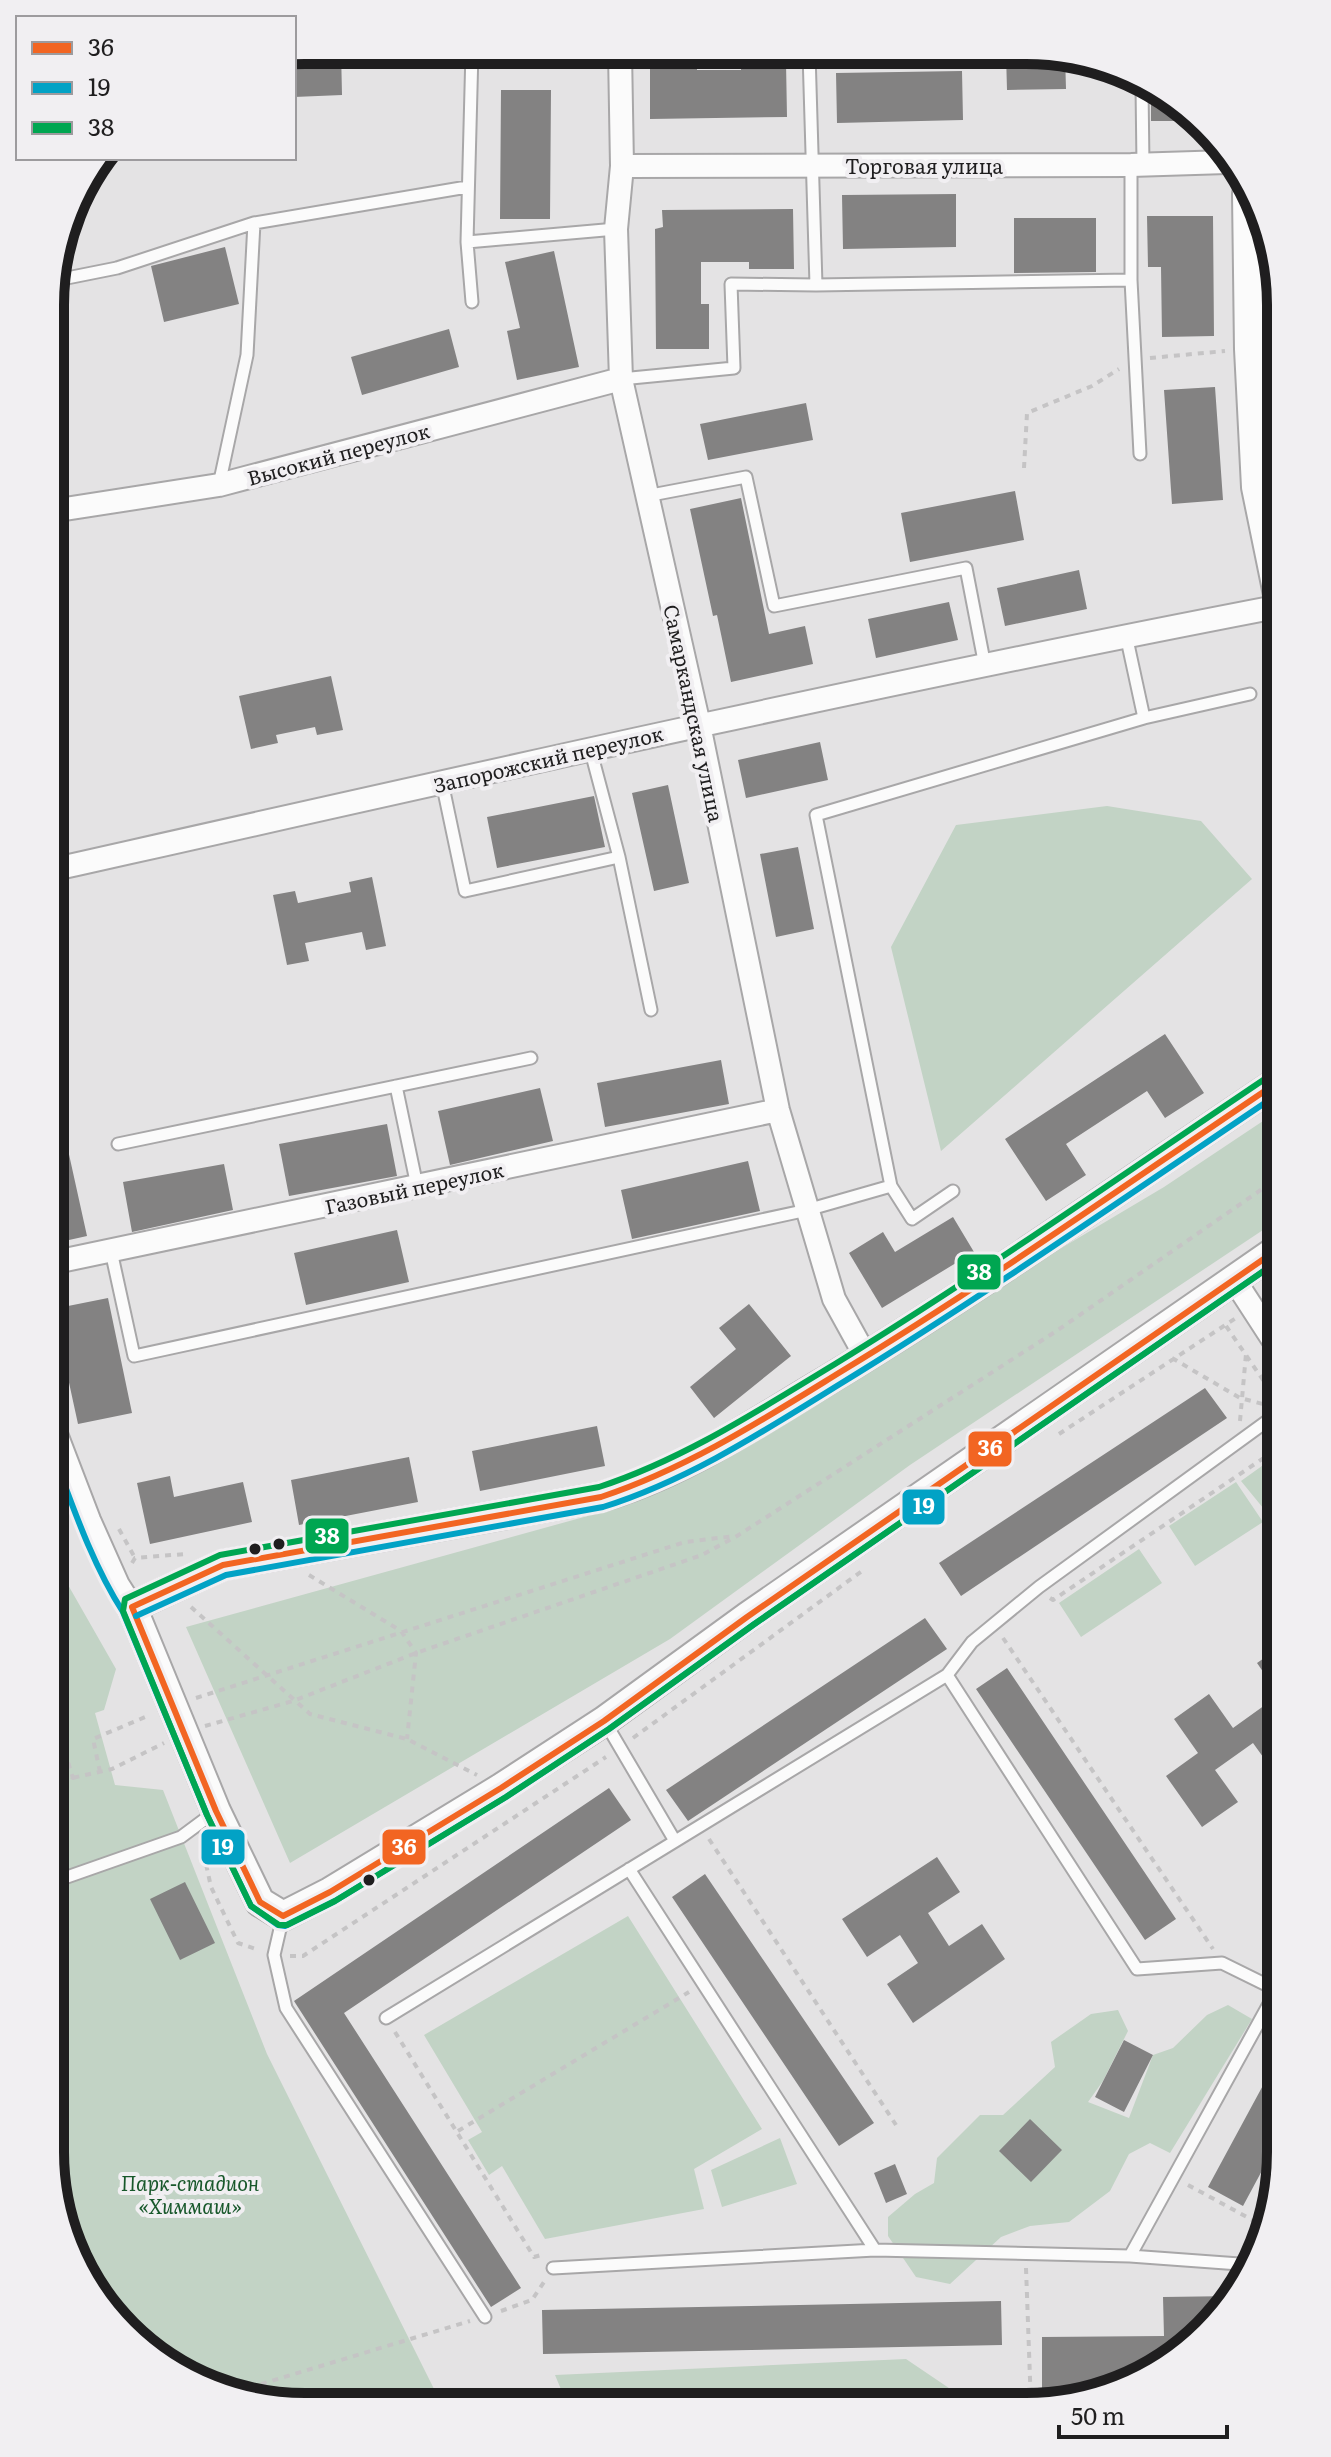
<svg xmlns="http://www.w3.org/2000/svg" width="1331" height="2457" viewBox="0 0 1331 2457" font-family="Literata,serif">
  <rect width="100%" height="100%" fill="#e4e3e4"/>
  <path fill="#c2d3c5" d="M1107,806L1201,821L1252,879L941,1151L891,947L956,825Z
    M1281,1109V1218L910,1465L670,1639L290,1863L186,1627L631,1504L1164,1187Z
    M1276,1456L1281,1461V1505L1268,1514L1241,1481Z
    M1236,1482L1263,1522L1195,1566L1169,1526Z
    M1139,1549L1162,1583L1081,1637L1059,1603Z
    M51,1555L116,1669L104,1710L95,1713L115,1785L163,1790L267,2054L442,2405H271L149,2354L102,2307L64,2235L50,2152Z
    M628,1916L762,2129L694,2169L704,2209L545,2239L502,2166L489,2175L468,2140L482,2132L424,2035Z
    M1228,2005L1252,2019L1170,2153L1150,2143L1129,2154L1110,2191L1069,2222L1030,2226L1001,2237L950,2284L916,2277L888,2236V2217L915,2194L934,2183L937,2158L980,2115H1003L1055,2067L1051,2042L1091,2014L1118,2010L1128,2031L1103,2081L1088,2102L1129,2118L1153,2055L1173,2048L1207,2015Z
    M780,2138L797,2184L722,2207L711,2170Z
    M906,2359L977,2407L568,2406L555,2375Z"/>
  <path fill="#838282" d="M305,50H341L342,95L294,97V52Z
    M650,52H697V70H741V63L786,62L787,117L650,119Z
    M1006,54L1065,55L1066,89L1007,90Z
    M962,71L963,120L837,123L836,73Z
    M501,90H551L550,219H500Z
    M1151,92L1194,113L1199,121H1151Z
    M956,194V247L843,249L842,195Z
    M793,209L794,269H749V262H701V304H709V349H656L655,229L663,227L662,210Z
    M1147,216H1213L1214,336L1162,337L1161,267H1148Z
    M1014,218H1096V272L1014,273Z
    M225,247L239,304L164,322L151,266Z
    M554,251L579,367L517,380L507,331L520,328L505,262Z
    M449,329L459,367L362,395L351,357Z
    M1215,387L1223,500L1172,504L1164,390Z
    M806,403L813,440L708,460L700,424Z
    M1015,491L1024,540L910,562L901,513Z
    M741,498L769,634L805,626L813,664L731,682L717,615L713,616L690,509Z
    M1079,570L1087,609L1005,626L997,588Z
    M949,602L958,640L876,658L868,619Z
    M331,676L343,730L317,735L315,727L276,735L278,743L251,749L239,696Z
    M820,742L828,780L746,798L738,760Z
    M668,785L689,883L654,891L632,793Z
    M594,796L605,847L497,868L487,817Z
    M798,847L814,929L776,937L760,854Z
    M372,877L386,946L366,950L362,932L305,943L309,961L287,965L273,895L295,891L298,903L351,892L349,882Z
    M1165,1034L1204,1093L1165,1118L1147,1091L1066,1144L1086,1175L1046,1201L1005,1139Z
    M721,1060L729,1104L605,1127L597,1083Z
    M540,1088L553,1141L450,1165L438,1111Z
    M51,1109H59L87,1236L51,1244Z
    M387,1124L397,1176L289,1196L279,1144Z
    M748,1161L760,1211L632,1239L621,1190Z
    M224,1164L233,1210L132,1232L123,1182Z
    M953,1217L974,1252L882,1308L849,1253L883,1232L895,1252Z
    M397,1230L409,1282L306,1305L294,1253Z
    M108,1298L132,1413L78,1424L53,1309Z
    M749,1304L791,1356L714,1418L690,1387L736,1349L719,1328Z
    M1205,1388L1227,1418L961,1596L939,1563Z
    M597,1426L605,1466L480,1491L472,1451Z
    M409,1457L418,1502L299,1525L291,1480Z
    M170,1476L174,1497L243,1482L252,1522L150,1544L137,1483Z
    M925,1618L947,1649L688,1821L666,1790Z
    M1281,1646V1782L1253,1743L1215,1770L1238,1802L1202,1827L1166,1776L1198,1753L1174,1719L1209,1694L1233,1728L1279,1695L1257,1663Z
    M1007,1668L1176,1919L1145,1940L976,1689Z
    M609,1788L631,1820L344,2013L521,2288L491,2307L294,2001Z
    M937,1857L960,1892L928,1913L949,1946L982,1924L1005,1959L913,2023L887,1984L918,1963L900,1935L867,1957L842,1919Z
    M705,1874L874,2123L839,2146L672,1897Z
    M185,1882L215,1943L180,1960L150,1899Z
    M1124,2040L1153,2055L1124,2112L1095,2097Z
    M1280,2054V2137L1243,2206L1208,2187Z
    M1030,2119L1062,2150L1031,2182L999,2151Z
    M895,2164L907,2194L886,2203L874,2173Z
    M1235,2296L1228,2308L1181,2355L1164,2356V2364L1109,2393L1042,2395V2337L1164,2336L1163,2297Z
    M1001,2301L1002,2345L543,2354L542,2310Z"/>
  <g fill="none" stroke-linecap="round" stroke-linejoin="round">
    <defs>
      <path id="service" d="M472,51L467,242L472,302
        M809,53L816,285
        M1142,87L1143,165
        M1131,165V280L1140,454
        M467,242L616,229
        M52,281L117,268L254,223L467,187
        M1250,349L1281,346
        M621,379L734,368L731,284L816,285L1131,280
        M219,485L247,355L254,223
        M646,496L746,477L774,606L966,568L985,666
        M1126,635L1144,718
        M590,748L619,857
        M442,782L465,891L619,857L651,1010
        M396,1086L417,1186
        M118,1144L531,1058
        M891,1186L912,1219L953,1191
        M111,1251L134,1356L807,1210L891,1186L816,815L1144,718L1250,694
        M947,1675L1137,1969L1222,1963L1277,1990
        M605,1722L675,1841
        M50,1883L181,1837L216,1811
        M283,1916L274,1955L286,2008L485,2317
        M386,2018L947,1675L972,1642L1039,1587L1281,1411
        M875,2250L1130,2256L1280,1984
        M1130,2256L1253,2265
        M553,2268L875,2250L629,1869"/>
      <path id="minor" d="M620,52L622,166L616,229L621,379L699,725L778,1110L834,1299L866,1357
        M622,166L1131,165L1227,162
        M52,511L219,485L621,379
        M51,870C460,778 869,685 1281,606
        M51,1263L778,1110
        M1233,1278L1281,1352
        M51,1421L89,1520L118,1585L132,1607"/>
      <path id="tertiary" d="M1281,1247L747,1617L604,1721L501,1788L330,1892L283,1916L260,1902L216,1811L132,1607L223,1565L601,1497C677,1475 743,1431 811,1390C972,1294 1125,1184 1281,1080"/>
      <path id="secondary" d="M1248,194L1250,349L1257,487L1281,604"/>
    </defs>
    <use href="#service" stroke="#a8a7a8" stroke-width="15"/>
    <use href="#minor" stroke="#a8a7a8" stroke-width="26"/>
    <use href="#tertiary" stroke="#a8a7a8" stroke-width="32"/>
    <use href="#secondary" stroke="#a8a7a8" stroke-width="34"/>
    <path stroke="#c5c4c5" stroke-width="4" stroke-dasharray="6 6" stroke-linecap="butt" d="M1150,358L1225,351
      M1024,468L1027,413L1092,386L1119,369
      M1267,1058L1281,1048
      M1269,1294L1281,1285
      M1226,1326L1274,1396
      M1172,1358L1240,1398L1263,1404
      M51,1360L61,1402
      M1240,1421L1246,1354
      M1059,1434L1236,1318
      M51,1504L66,1524
      M119,1529L135,1558
      M132,1563L135,1558L185,1554
      M309,1575L401,1631L416,1653L407,1739
      M1050,1598L1053,1600L1280,1447
      M191,1607L310,1714L407,1739L477,1775
      M1003,1638L1213,1949
      M196,1698L685,1542L735,1536
      M205,1726L293,1701L416,1653L702,1555L737,1536L1058,1330L1281,1176
      M633,1738L862,1571
      M50,1766L73,1778L51,1708
      M100,1772L93,1739L150,1715
      M50,1783L112,1769L164,1743
      M709,1839L896,2125
      M201,1841L211,1887L238,1943L259,1950
      M290,1956H303L606,1757
      M395,2032L534,2257L541,2255
      M458,2131L689,1992
      M1188,2185L1267,2228
      M1275,2194L1268,2174L1280,2152
      M1026,2268L1031,2406
      M501,2311L532,2300L544,2282
      M238,2391L470,2321"/>
    <use href="#service" stroke="#fbfbfb" stroke-width="11"/>
    <use href="#minor" stroke="#fbfbfb" stroke-width="22"/>
    <use href="#tertiary" stroke="#fbfbfb" stroke-width="28"/>
    <use href="#secondary" stroke="#fbfbfb" stroke-width="30"/>
    <defs>
      <path id="bus-1" d="M1281,1247L747,1617L604,1721L501,1788L330,1892L283,1916L260,1902L216,1811L132,1607L223,1565L601,1497C688,1468 764,1419 842,1371C992,1280 1135,1178 1281,1080"/>
      <path id="bus-2" d="M51,1448C72,1504 91,1562 123,1612L207,1815L251,1906L278,1925L285,1926L335,1901L506,1797L609,1729L753,1625L1281,1259
        M136,1616L226,1575L603,1507C689,1480 764,1431 840,1384C990,1292 1134,1191 1281,1092"/>
      <path id="bus-3" d="M1275,1072C1129,1170 985,1272 835,1364C759,1410 684,1459 599,1487L220,1555L125,1599L123,1611L207,1815L251,1906L279,1925H287L335,1901L506,1797L609,1729L753,1625L1281,1259"/>
    </defs>
    <use href="#bus-1" stroke="#f1eff2" stroke-width="12"/>
    <use href="#bus-2" stroke="#f1eff2" stroke-width="12"/>
    <use href="#bus-3" stroke="#f1eff2" stroke-width="12"/>
    <use href="#bus-1" stroke="#f26522" stroke-width="6"/>
    <use href="#bus-2" stroke="#02a2c5" stroke-width="6"/>
    <use href="#bus-3" stroke="#00a651" stroke-width="6"/>
  </g>
  <g fill="#1f1e1f" stroke="#f1eff2" stroke-width="3">
    <circle cx="279" cy="1544" r="7"/>
    <circle cx="255" cy="1549" r="7"/>
    <circle cx="369" cy="1880" r="7"/>
  </g>
  <g text-anchor="middle" dominant-baseline="central" stroke-width="8" stroke-linejoin="round" paint-order="stroke">
    <g font-size="20" fill="#1f1e1f" stroke="#f1eff2">
      <text x="924" y="165">Торговая улица</text>
      <text transform="translate(338 453) rotate(-15)">Высокий переулок</text>
      <text transform="translate(695 713) rotate(78)">Самаркандская улица</text>
      <text transform="translate(548 758) rotate(-13)">Запорожский переулок</text>
      <text transform="translate(414 1187) rotate(-12)">Газовый переулок</text>
    </g>
    <g font-size="20" font-style="italic" fill="#18582b" stroke="#f1eff2">
      <text x="190" y="2182">Парк-стадион<tspan x="190" dy="23">«Химмаш»</tspan></text>
    </g>
  </g>
  <path d="M0 0H1331V2457H0ZM305 64H1026A241 241 0 0 1 1267 305V2152A241 241 0 0 1 1026 2393H305A241 241 0 0 1 64 2152V305A241 241 0 0 1 305 64Z" fill="#f1eff2" fill-rule="evenodd"/>
  <path fill="none" stroke="#1f1e1f" stroke-width="10" d="M305 64H1026A241 241 0 0 1 1267 305V2152A241 241 0 0 1 1026 2393H305A241 241 0 0 1 64 2152V305A241 241 0 0 1 305 64Z"/>
  <g stroke="#f1eff2" stroke-width="3">
    <rect x="956" y="1253" width="46" height="38" rx="8" fill="#00a651"/>
    <rect x="967" y="1430" width="46" height="38" rx="8" fill="#f26522"/>
    <rect x="901" y="1488" width="45" height="38" rx="8" fill="#02a2c5"/>
    <rect x="304" y="1517" width="46" height="38" rx="8" fill="#00a651"/>
    <rect x="381" y="1828" width="46" height="38" rx="8" fill="#f26522"/>
    <rect x="200" y="1828" width="46" height="38" rx="8" fill="#02a2c5"/>
  </g>
  <g font-size="22" text-anchor="middle" font-weight="bold" fill="#fff">
    <text x="979" y="1280">38</text>
    <text x="990" y="1456">36</text>
    <text x="924" y="1514">19</text>
    <text x="327" y="1544">38</text>
    <text x="404" y="1855">36</text>
    <text x="223" y="1855">19</text>
  </g>
  <rect x="16" y="16" width="280" height="144" fill="#f1eff2" stroke="#9d9b9e" stroke-width="2"/>
  <rect x="32" y="42" width="40" height="12" fill="#f26522" stroke="#9d9b9e" stroke-width="2"/>
  <text x="88" y="56" font-size="24" fill="#1f1e1f">36</text>
  <rect x="32" y="82" width="40" height="12" fill="#02a2c5" stroke="#9d9b9e" stroke-width="2"/>
  <text x="88" y="96" font-size="24" fill="#1f1e1f">19</text>
  <rect x="32" y="122" width="40" height="12" fill="#00a651" stroke="#9d9b9e" stroke-width="2"/>
  <text x="88" y="136" font-size="24" fill="#1f1e1f">38</text>
  <path d="M1059 2425v12h168v-12" fill="none" stroke="#1f1e1f" stroke-width="4"/>
  <text x="1071" y="2425" font-size="24" fill="#1f1e1f" stroke="#f1eff2" stroke-width="6" paint-order="stroke">50 m</text>
</svg>
